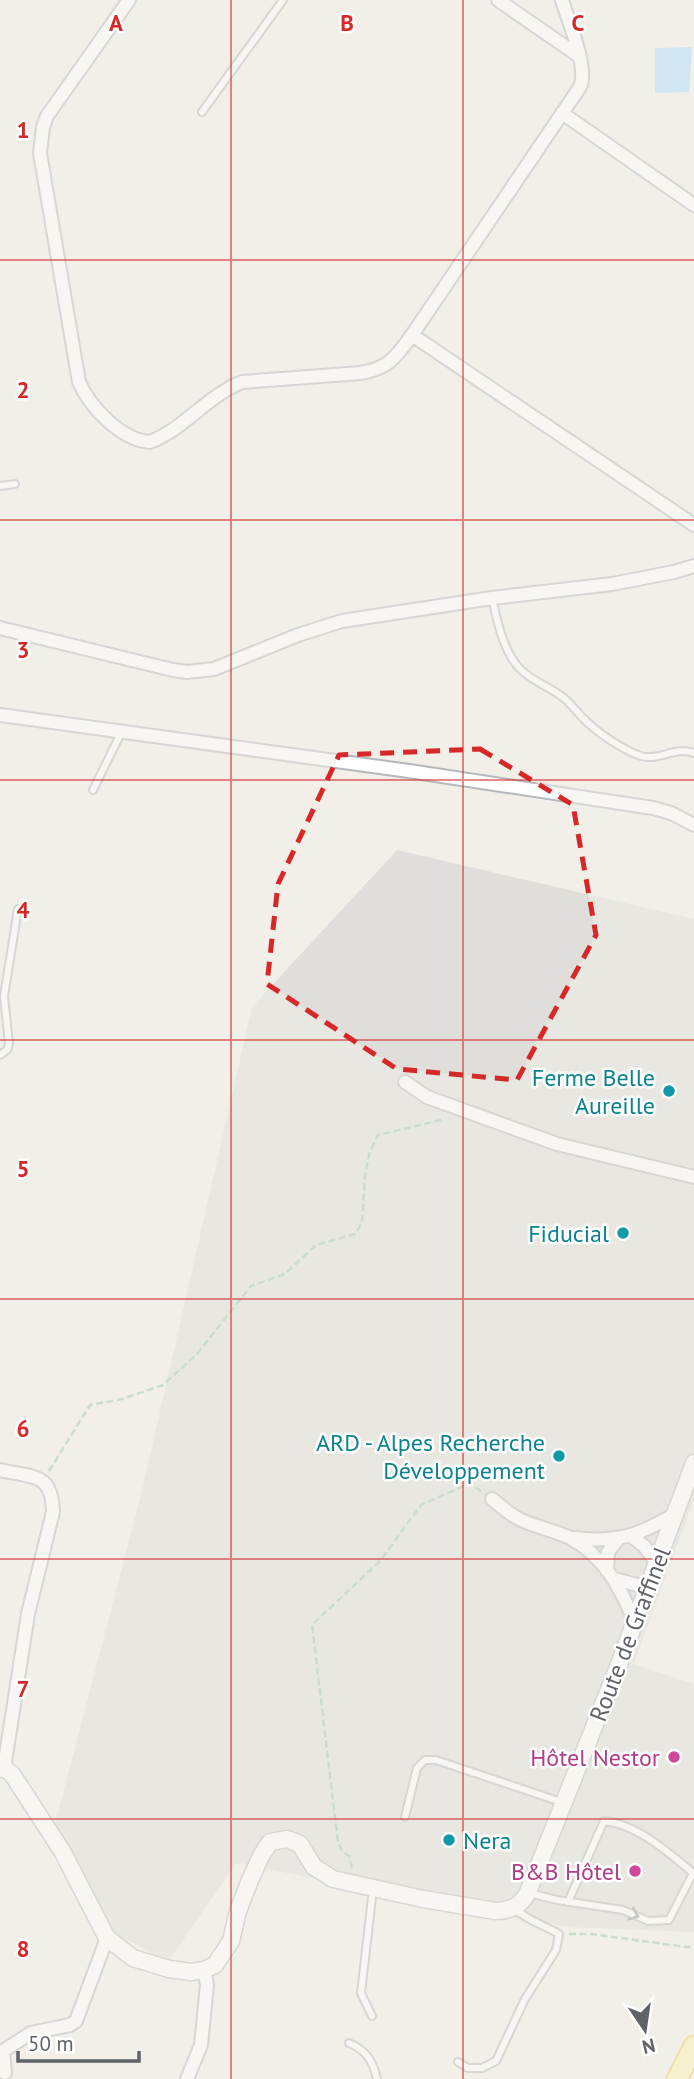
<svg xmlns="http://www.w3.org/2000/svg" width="694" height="2079" viewBox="0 0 694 2079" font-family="'PT Sans',sans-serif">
  <rect width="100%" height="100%" fill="#f1efe8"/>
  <path fill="#e0deda" d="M397,850L694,919V1499L634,1664L694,1684V1932L566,1927L236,1863L168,1962L116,1934L54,1828L141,1495L252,1007Z"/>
  <path fill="#aadaff" d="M692,47L689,92L655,93V48Z"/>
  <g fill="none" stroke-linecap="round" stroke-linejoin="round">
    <defs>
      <path id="service" d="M202,112L283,0
        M0,486L15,484
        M492,598C497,620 501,641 513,660C525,679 547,685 564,698C571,704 576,711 583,718C595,731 624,751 641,756C660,761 675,746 694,753
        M93,790L121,733
        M0,1055L7,1050L9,1044L4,996L18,909
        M405,1817L417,1768L425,1760H436L564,1803
        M529,1893L557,1900L623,1910L648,1921L669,1920L693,1873C669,1853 637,1824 604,1821L568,1902
        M372,2016L361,1993L373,1889
        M349,2043C366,2050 373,2061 377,2079
        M458,2062L468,2068H482L496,2061L525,1999L556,1950L559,1934C544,1925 528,1921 515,1909"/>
      <path id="minor" d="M129,0L47,116L43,127L40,153L79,382C90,407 121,440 150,442C184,429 207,396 242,382L361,373C389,368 396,357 412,335L580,87C589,68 568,21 562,0
        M498,0L579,56
        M562,113L694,205
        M412,335L694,525
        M0,628L173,670L187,672L214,669L298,635L342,621L492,598L612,584L674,572L694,566
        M0,715L409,771L653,808L671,813L694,825
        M405,1082L427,1097L557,1144L694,1177
        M0,1470C33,1478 52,1472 53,1512L28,1614L4,1768
        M492,1499C501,1506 509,1514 519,1519C535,1527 554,1530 570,1538C604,1556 621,1588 635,1623
        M631,1536L644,1546L657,1563
        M573,1538C616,1543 638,1536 675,1514
        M607,1571L608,1552L619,1538
        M615,1579L648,1588
        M5,2073L3,2051L31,2033L70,2025L76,2021L107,1938
        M187,2079L201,2045L207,1985L204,1970"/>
      <path id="tertiary" d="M0,1769L4,1768L12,1774L62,1851L107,1938L133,1958L169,1969L191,1972L204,1970L215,1965L231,1941L238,1911L250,1880L261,1856L270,1842L287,1839L300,1844L314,1867L333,1879L423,1899L495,1911C510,1911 521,1906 528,1892L618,1667L694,1463"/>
      <path id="primary" d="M677,2079L694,2046"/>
    </defs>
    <use href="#service" stroke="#b5b8bc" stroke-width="10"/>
    <use href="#minor" stroke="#b5b8bc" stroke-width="16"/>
    <use href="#tertiary" stroke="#b5b8bc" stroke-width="19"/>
    <use href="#primary" stroke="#f2c960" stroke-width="23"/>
    <path stroke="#9cc7a9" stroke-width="2.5" stroke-dasharray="7 3.5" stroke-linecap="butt" d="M49,1471L90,1405L122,1399L163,1385L197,1354L251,1286L285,1274L316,1245L355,1234L362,1223L365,1174L370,1151L378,1135L445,1119
      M352,1868L349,1856L342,1851L338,1842L312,1625L380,1561L421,1505L470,1483L481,1491
      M569,1934H591L694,1948"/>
    <use href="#service" stroke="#fff" stroke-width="6"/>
    <use href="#minor" stroke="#fff" stroke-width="12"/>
    <use href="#tertiary" stroke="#fff" stroke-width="16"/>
    <use href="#primary" stroke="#fff2af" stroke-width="19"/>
  </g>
  <defs><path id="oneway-chevron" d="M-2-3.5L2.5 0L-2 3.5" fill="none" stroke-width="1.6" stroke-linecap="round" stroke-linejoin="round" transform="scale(1.75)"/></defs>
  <use stroke="#979a9d" href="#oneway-chevron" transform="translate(634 1915) rotate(23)"/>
  <path d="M0 0H694V2079H0ZM480,749L573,805L596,935L517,1080L397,1069L267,984L278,884L339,755Z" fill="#f1efe8" fill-opacity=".55" fill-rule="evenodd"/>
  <path fill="none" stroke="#d62828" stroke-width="5" stroke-dasharray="14 9" stroke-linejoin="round" d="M480,749L573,805L596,935L517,1080L397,1069L267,984L278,884L339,755Z"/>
  <path fill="none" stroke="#d62828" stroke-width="2" stroke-opacity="0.55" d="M231,0V2079M463,0V2079M0,260H694M0,520H694M0,780H694M0,1040H694M0,1299H694M0,1559H694M0,1819H694"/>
  <g fill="#0f9aa8" stroke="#fff" stroke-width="2.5">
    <circle cx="669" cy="1091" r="7"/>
    <circle cx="623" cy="1233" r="7"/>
    <circle cx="559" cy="1456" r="7"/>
    <circle cx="449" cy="1840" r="7"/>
  </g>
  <g fill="#d1479c" stroke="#fff" stroke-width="2.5">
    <circle cx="674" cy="1757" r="7"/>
    <circle cx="635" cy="1871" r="7"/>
  </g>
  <g text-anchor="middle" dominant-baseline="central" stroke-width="5" stroke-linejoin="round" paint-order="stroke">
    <g font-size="24" fill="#0d838f" stroke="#fff" text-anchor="end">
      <text x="655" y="1077">Ferme Belle<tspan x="655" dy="28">Aureille</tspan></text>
      <text x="609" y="1233">Fiducial</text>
      <text x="545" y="1442">ARD - Alpes Recherche<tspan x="545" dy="28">Développement</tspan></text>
      <text x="463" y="1840" text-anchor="start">Nera</text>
    </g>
    <g font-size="24" fill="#5f6368" stroke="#fff">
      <text transform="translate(630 1634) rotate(-69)">Route de Graffinel</text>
    </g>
    <g font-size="24" fill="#b23c85" stroke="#fff" text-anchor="end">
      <text x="660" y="1757">Hôtel Nestor</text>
      <text x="621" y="1871">B&amp;B Hôtel</text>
    </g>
  </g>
  <g font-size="23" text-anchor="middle" font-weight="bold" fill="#d62828" stroke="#fff" stroke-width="5" stroke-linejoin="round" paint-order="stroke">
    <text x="116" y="31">A</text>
    <text x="347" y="31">B</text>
    <text x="578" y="31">C</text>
    <text x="23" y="138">1</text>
    <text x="23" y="398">2</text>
    <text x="23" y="658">3</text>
    <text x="23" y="918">4</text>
    <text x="23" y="1177">5</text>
    <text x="23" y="1437">6</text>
    <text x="23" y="1697">7</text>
    <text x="23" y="1957">8</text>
  </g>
  <g transform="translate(645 2030) rotate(167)" stroke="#ffffff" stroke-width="5" paint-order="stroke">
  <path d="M0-5L12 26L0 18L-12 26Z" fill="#5f6368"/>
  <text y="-10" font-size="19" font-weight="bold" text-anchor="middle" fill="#5f6368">N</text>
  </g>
  <path d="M18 2051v10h121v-10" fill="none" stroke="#5f6368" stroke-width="3.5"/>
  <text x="28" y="2051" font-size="21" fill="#5f6368" stroke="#ffffff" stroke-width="5" paint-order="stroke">50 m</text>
</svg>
